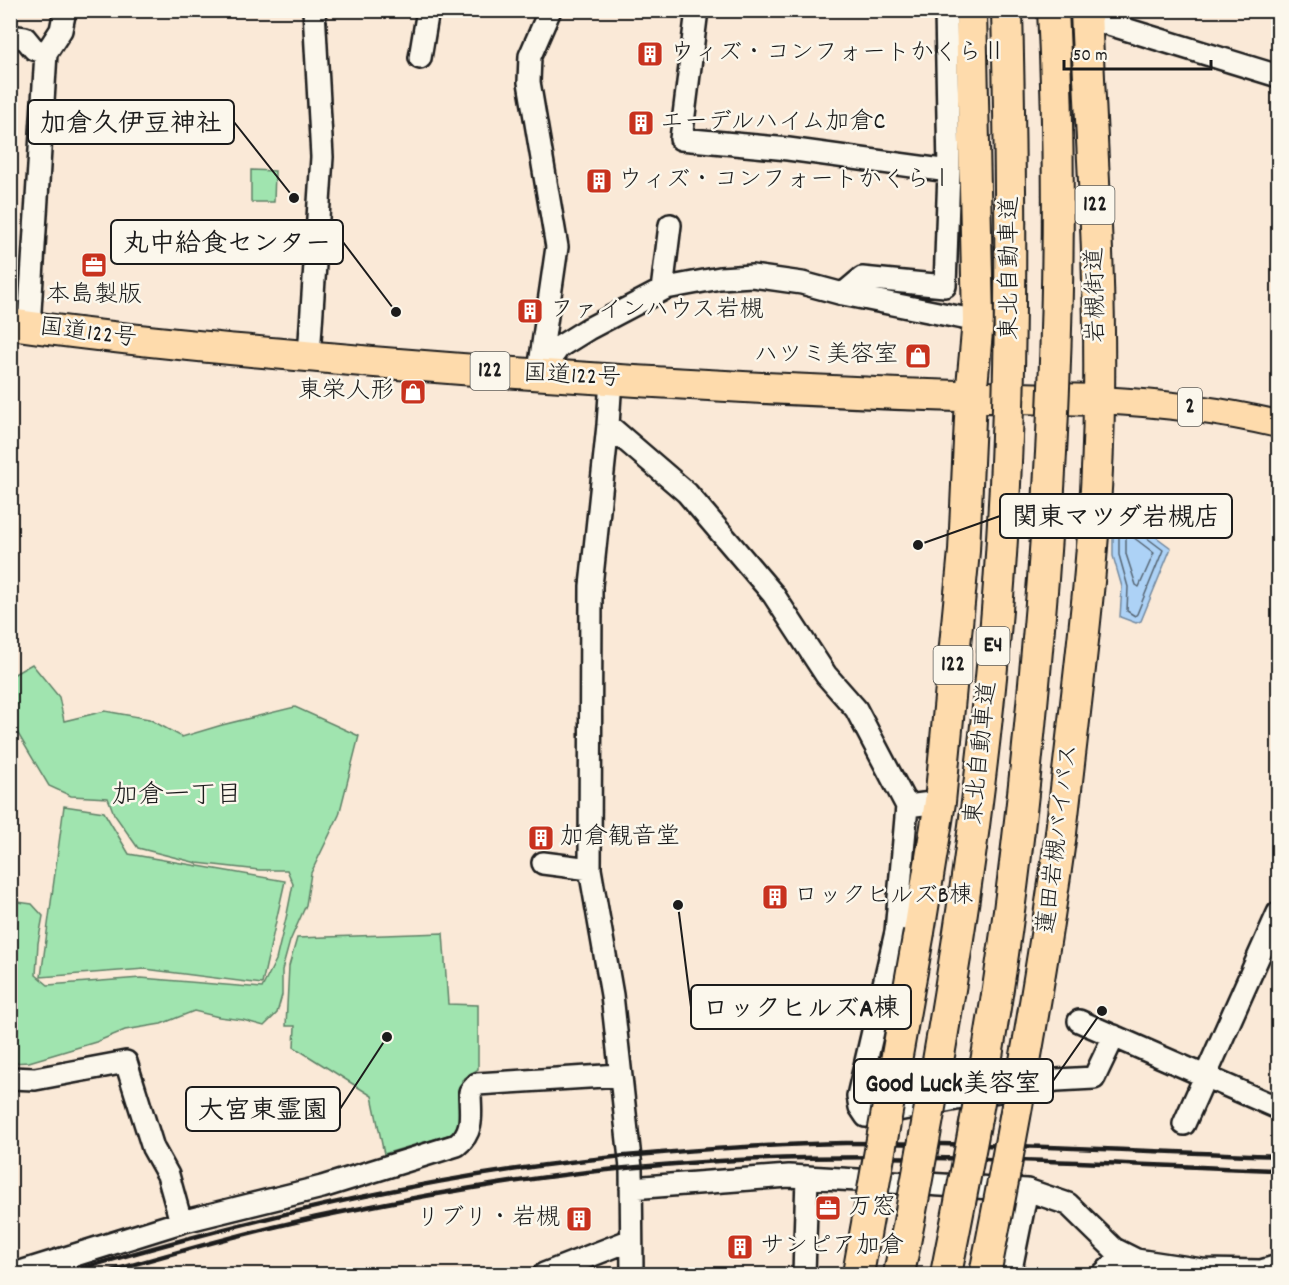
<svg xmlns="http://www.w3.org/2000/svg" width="1289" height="1285" viewBox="0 0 1289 1285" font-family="Dekko,'Klee One',sans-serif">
  <rect width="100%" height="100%" fill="#fae9d7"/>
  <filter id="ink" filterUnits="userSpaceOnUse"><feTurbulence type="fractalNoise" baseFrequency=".0167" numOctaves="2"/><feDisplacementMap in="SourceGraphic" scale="12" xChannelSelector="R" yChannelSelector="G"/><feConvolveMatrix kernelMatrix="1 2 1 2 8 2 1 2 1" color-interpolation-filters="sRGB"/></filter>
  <g filter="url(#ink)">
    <path fill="#a0e4af" stroke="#5e8066" stroke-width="1.5" d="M251,170L275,171L274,202H251Z
      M32,664L59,697L64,721L105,711L149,719L182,737L222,725L295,707L359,736L339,815L311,873L306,905L290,941L282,970V995L277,1013L264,1026L243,1020L219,1017L194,1011L161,1024L125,1030L96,1042L29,1062L11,1063V901L32,904L43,916L38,943L36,975L48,985L141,978L262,988L276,960L287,914L293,884L287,870H259L197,863L138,848L114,814L108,798L71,796L49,786L11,722V676Z
      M64,806L104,812L129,854L285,881L262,984L145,969L41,977Z
      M443,933L448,1004L478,1005V1069L462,1080L458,1132L384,1154L372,1096L294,1047L295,1026H286L289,966L297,938Z"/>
    <path fill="#add2f6" stroke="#73899f" stroke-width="1.5" d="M1113,505L1171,548L1141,621L1136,623L1120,617L1122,587L1113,556Z"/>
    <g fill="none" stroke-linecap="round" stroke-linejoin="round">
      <path stroke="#566573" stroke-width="1.5" d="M1122,519L1163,550L1137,614L1135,616L1127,611L1128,587L1119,555V522Z
        M1129,534L1154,553L1139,587L1136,585L1126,554V537Z"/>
      <defs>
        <path id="minor" d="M697,10L681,139L788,149L949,171
          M1086,17L1278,76
          M10,39L17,37L25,38L34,49L46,53
          M420,58L428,10
          M662,290L670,225
          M843,294L862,278L945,286L949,171L946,10
          M29,327L46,53L61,30L65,10
          M309,356L322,157L314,10
          M539,371L557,247L529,82L530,56L550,10
          M538,376L559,347L588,329L666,288L720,278L752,276L802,283L843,294L978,321
          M611,379L608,425L591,586L590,869L612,995L631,1168L632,1274
          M608,425L687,493L773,594L826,675L856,709L907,806
          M940,802L907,806L896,932L858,1096L860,1107L866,1116L1057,1080L1094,1078L1114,1036
          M543,863L590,869
          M1079,1021L1278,1108
          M10,1078L35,1079L126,1062L153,1148L168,1175L181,1222
          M1184,1124L1278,913
          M631,1188L789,1176L1027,1190L1068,1204L1114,1249L1136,1260L1202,1270L1261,1271L1278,1266
          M14,1274L181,1222L322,1187L457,1145C475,1131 470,1113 470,1092L477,1084L620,1075
          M544,1274L631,1240
          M804,1274L807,1177
          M1010,1274L1027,1190
          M1103,1274L1124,1255"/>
        <path id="major" d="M1099,400C1160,403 1219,410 1278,424"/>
        <path id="highway" d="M10,324C139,342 269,353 398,364C631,383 865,395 1099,400
          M1061,833C1077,689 1098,544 1099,400C1101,270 1091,140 1086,10
          M919,932L940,802L964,551L971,397L978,321L971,10"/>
      </defs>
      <use href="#minor" stroke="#1c1c1c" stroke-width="26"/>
      <use href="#major" stroke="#1c1c1c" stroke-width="30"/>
      <use href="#highway" stroke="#1c1c1c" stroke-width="34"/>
      <use href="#minor" stroke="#fbf7ec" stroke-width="21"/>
      <use href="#major" stroke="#fedbac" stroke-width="26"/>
      <use href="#highway" stroke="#fedbac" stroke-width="30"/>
      <path stroke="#1c1c1c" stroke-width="4.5" d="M63,1274C258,1216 458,1168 661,1153C722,1148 785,1144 846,1143C990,1143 1135,1151 1278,1156
        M100,1274C178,1252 257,1229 337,1213C444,1191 553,1173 662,1165C867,1148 1074,1163 1278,1170"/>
      <defs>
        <path id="highway-bridge" d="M858,1274L919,932
          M899,1274C947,1026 989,775 1003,522C1013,351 1011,181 1007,10
          M946,1274C967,1168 988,1061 1003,954C1021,829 1033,704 1043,579C1057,390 1063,200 1053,10
          M985,1274C1014,1128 1041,981 1061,833"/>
      </defs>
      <use href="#highway-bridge" stroke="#1c1c1c" stroke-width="34" stroke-linecap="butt"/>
      <use href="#highway-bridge" stroke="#fedbac" stroke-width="30"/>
    </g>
  </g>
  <defs>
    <symbol id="building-square" viewBox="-11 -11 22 22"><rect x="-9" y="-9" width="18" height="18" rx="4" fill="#c8321e" stroke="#fbf7ec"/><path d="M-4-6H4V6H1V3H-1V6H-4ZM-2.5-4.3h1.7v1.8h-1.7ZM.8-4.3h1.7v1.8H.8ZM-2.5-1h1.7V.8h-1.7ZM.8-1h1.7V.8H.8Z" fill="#fff"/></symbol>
    <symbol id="office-square" viewBox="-11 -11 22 22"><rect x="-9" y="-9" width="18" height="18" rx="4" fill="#c8321e" stroke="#fbf7ec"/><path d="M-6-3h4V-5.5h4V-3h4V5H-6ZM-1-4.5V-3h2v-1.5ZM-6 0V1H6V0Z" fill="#fff"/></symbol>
    <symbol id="shop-square" viewBox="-11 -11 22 22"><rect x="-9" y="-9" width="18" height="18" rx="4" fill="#c8321e" stroke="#fbf7ec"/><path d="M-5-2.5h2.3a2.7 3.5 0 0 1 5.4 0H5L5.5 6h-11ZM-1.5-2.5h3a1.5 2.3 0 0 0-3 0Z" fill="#fff"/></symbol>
  </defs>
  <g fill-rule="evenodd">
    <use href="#building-square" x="635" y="39" width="30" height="30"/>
    <use href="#building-square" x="626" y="108" width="30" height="30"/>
    <use href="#building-square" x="584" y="166" width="30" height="30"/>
    <use href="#office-square" x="79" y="250" width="30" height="30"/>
    <use href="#building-square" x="515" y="296" width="30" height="30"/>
    <use href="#shop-square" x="903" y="341" width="30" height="30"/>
    <use href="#shop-square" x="398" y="377" width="30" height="30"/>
    <use href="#building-square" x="526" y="823" width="30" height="30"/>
    <use href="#building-square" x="760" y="882" width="30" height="30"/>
    <use href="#office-square" x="813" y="1193" width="30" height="30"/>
    <use href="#building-square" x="564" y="1204" width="30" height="30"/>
    <use href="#building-square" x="725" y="1232" width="30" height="30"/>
  </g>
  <g text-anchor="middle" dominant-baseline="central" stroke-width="5" stroke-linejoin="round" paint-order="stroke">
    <g fill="#fbf7ec" stroke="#5f5e5a" stroke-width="1.5">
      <rect x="1075.5" y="186" width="39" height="38" rx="4.5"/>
      <rect x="470.5" y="352" width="39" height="38" rx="4.5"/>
      <rect x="1178" y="388" width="24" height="38" rx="4.5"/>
      <rect x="976.5" y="627" width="33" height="38" rx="4.5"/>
      <rect x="933.5" y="646" width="39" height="38" rx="4.5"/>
    </g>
    <g font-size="22" font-weight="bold" fill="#1c1c1c">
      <text x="1095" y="205">122</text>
      <text x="490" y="371">122</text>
      <text x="1190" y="407">2</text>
      <text x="993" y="646">E4</text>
      <text x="953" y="665">122</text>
    </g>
    <g font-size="24" fill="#1c1c1c" stroke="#fbf7ec" text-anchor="start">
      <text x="670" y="54">ウィズ・コンフォートかくらⅡ</text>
      <text x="660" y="123">エーデルハイム加倉C</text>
      <text x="618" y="181">ウィズ・コンフォートかくらⅠ</text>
      <text x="94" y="296" text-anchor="middle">本島製版</text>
      <text x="550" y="311">ファインハウス岩槻</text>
      <text x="898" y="356" text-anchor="end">ハツミ美容室</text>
      <text x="394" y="392" text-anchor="end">東栄人形</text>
      <text x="560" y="838">加倉観音堂</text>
      <text x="794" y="897">ロックヒルズB棟</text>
      <text x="848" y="1208">万窓</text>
      <text x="560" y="1219" text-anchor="end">リブリ・岩槻</text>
      <text x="760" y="1247">サンピア加倉</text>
    </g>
    <g font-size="24" fill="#1c1c1c" stroke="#fbf7ec">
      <text transform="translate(1011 268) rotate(-90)">東北自動車道</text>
      <text transform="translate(1097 295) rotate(-91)">岩槻街道</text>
      <text transform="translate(88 334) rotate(7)">国道122号</text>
      <text transform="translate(572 377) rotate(3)">国道122号</text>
      <text transform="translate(982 753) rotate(-84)">東北自動車道</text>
      <text transform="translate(1059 839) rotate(-83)">蓮田岩槻バイパス</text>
    </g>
    <g font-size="26" fill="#1c1c1c" stroke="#fbf7ec">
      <text x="177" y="796">加倉一丁目</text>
    </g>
  </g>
  <path fill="none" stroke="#1c1c1c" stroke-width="2" d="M294 198L234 122M396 312L343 242M918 545L1000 516M678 905L691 1007M1102 1011L1053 1081M387 1037L340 1109"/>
  <g fill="#1c1c1c" stroke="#fbf7ec" stroke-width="2">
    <circle cx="294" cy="198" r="6"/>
    <circle cx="396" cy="312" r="6"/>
    <circle cx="918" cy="545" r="6"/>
    <circle cx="678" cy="905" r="6"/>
    <circle cx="1102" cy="1011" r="6"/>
    <circle cx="387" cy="1037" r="6"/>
  </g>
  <g fill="#fbf7ec" stroke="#1c1c1c" stroke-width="2">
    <rect x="28" y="100" width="206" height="44" rx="6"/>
    <rect x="111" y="220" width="232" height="44" rx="6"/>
    <rect x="1000" y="494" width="232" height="44" rx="6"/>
    <rect x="691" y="985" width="220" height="44" rx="6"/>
    <rect x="854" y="1059" width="199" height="44" rx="6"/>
    <rect x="186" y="1087" width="154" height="44" rx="6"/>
  </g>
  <g font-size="26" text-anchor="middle" font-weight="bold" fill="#1c1c1c">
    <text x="131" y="131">加倉久伊豆神社</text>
    <text x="227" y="251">丸中給食センター</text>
    <text x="1116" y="525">関東マツダ岩槻店</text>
    <text x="801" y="1016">ロックヒルズA棟</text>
    <text x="953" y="1091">Good Luck美容室</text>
    <text x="263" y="1118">大宮東霊園</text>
  </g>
  <rect width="1289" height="1285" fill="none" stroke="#fbf7ec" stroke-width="36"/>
  <rect x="18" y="18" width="1253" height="1249" fill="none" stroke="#1c1c1c" stroke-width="2" filter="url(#ink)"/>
  <path d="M1064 60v9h147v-9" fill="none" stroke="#1c1c1c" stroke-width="3"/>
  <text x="1073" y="60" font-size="18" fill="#1c1c1c" stroke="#fbf7ec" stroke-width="4.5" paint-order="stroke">50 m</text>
</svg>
